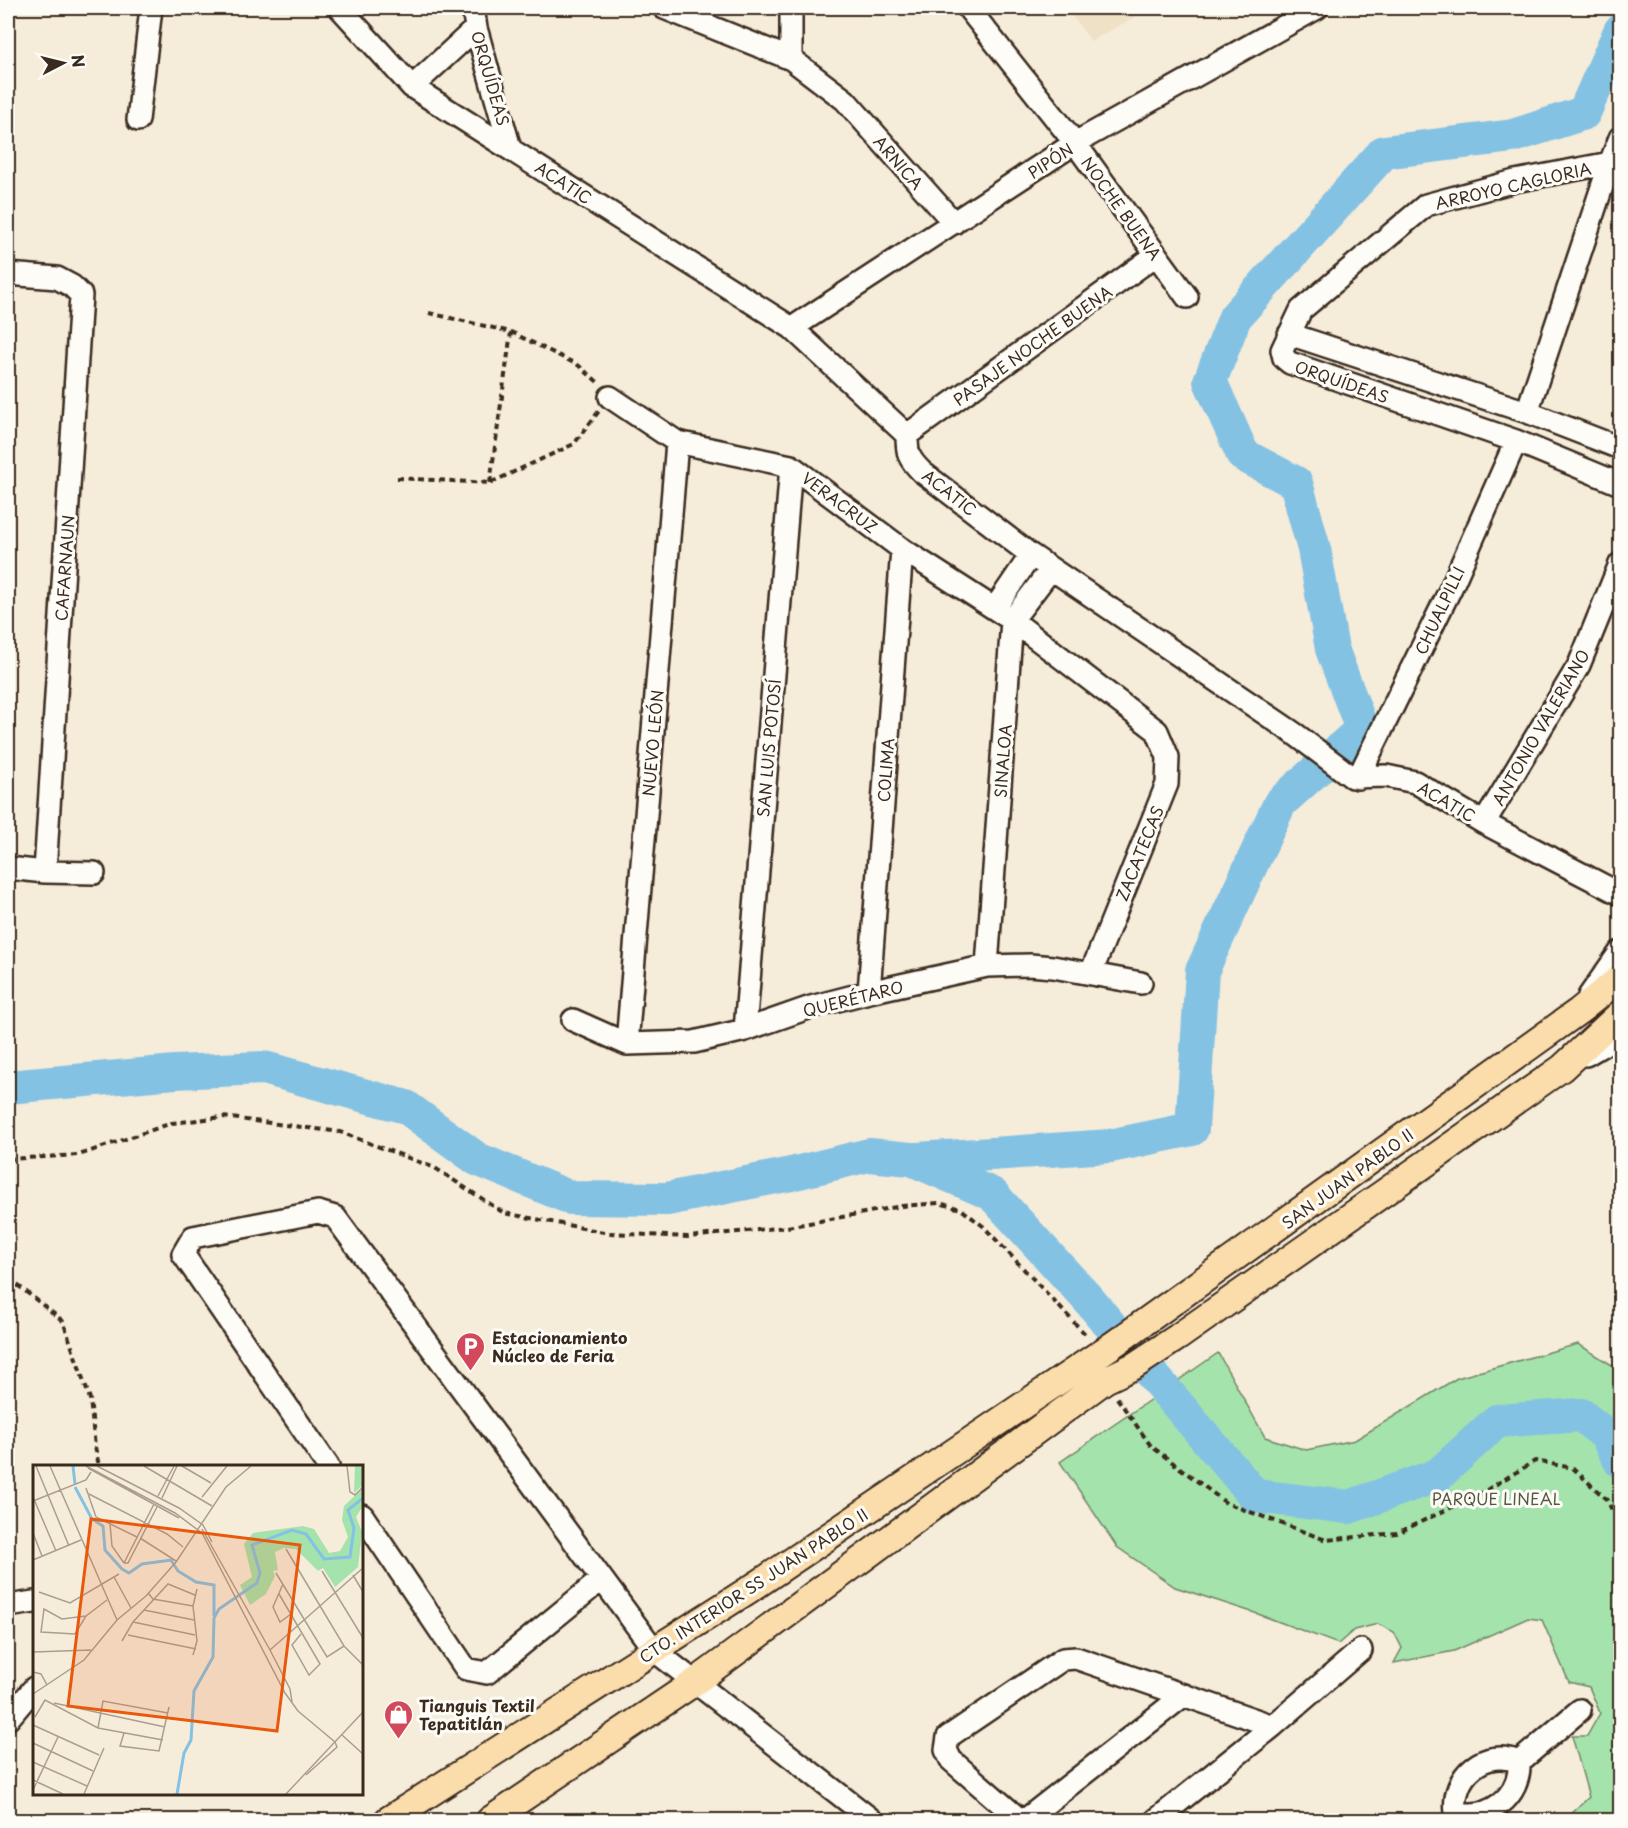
<svg xmlns="http://www.w3.org/2000/svg" width="1628" height="1828" viewBox="0 0 1628 1828" font-family="'Playpen Sans',sans-serif">
  <rect width="100%" height="100%" fill="#f5ecda"/>
  <filter id="ink" filterUnits="userSpaceOnUse"><feTurbulence type="fractalNoise" baseFrequency=".0167" numOctaves="2"/><feDisplacementMap in="SourceGraphic" scale="12" xChannelSelector="R" yChannelSelector="G"/><feConvolveMatrix kernelMatrix="1 2 1 2 8 2 1 2 1" color-interpolation-filters="sRGB"/></filter>
  <g filter="url(#ink)">
    <path fill="#efe1c6" d="M1066,8H1151L1091,41Z"/>
    <path fill="#a4e3ac" stroke="#708665" stroke-width="1.5" d="M1578,1344L1620,1370V1820H1565L1589,1797L1572,1736H1587L1600,1713L1589,1687L1569,1682L1542,1620L1528,1618L1454,1651L1394,1663L1402,1648L1394,1632L1378,1624L1354,1630L1338,1644L1258,1614L1175,1587L1117,1547L1060,1462L1218,1353L1265,1437L1306,1450L1355,1440L1457,1378Z"/>
    <g fill="none" stroke-linecap="round" stroke-linejoin="round">
      <path stroke="#84c2e4" stroke-width="34" d="M8,1087L175,1072L264,1068L406,1107L477,1159L571,1198L667,1199L791,1174L869,1155L911,1159L992,1194L1088,1299L1255,1496L1349,1507L1438,1475L1497,1421L1581,1415L1606,1435L1620,1461
        M917,1159L1110,1146L1192,1129L1202,971L1280,803L1362,729L1332,649L1314,549L1296,483L1243,455L1210,381L1235,317L1384,152L1513,136L1584,113L1620,31"/>
      <defs>
        <path id="minor" d="M340,8L412,87L792,328L907,435C907,454 908,458 922,472L1031,555L1295,734L1352,777L1386,776L1415,782L1484,823L1620,894
          M473,8L476,28L510,148
          M664,8L791,59L845,100L954,223
          M968,8L1075,143L1187,297
          M791,59V8
          M412,87L476,28
          M138,120L151,8
          M1610,163L1515,181L1426,205L1301,310L1282,350L1284,358L1290,363L1516,441L1620,484
          M8,274L57,278L72,286L81,295L45,872
          M792,328L1075,143L1317,8
          M1289,334L1527,412L1620,448
          M610,397L677,442L791,466L902,549L1012,620L1157,731L1168,757L1167,784L1091,973
          M1527,412L1610,163L1620,138
          M907,435L1156,255
          M995,608L1031,555
          M1358,778L1451,588L1516,441
          M1484,823L1579,665L1620,564
          M8,868L45,872L94,873
          M987,966L1012,620L1051,569
          M869,992L902,549
          M1589,996L1620,952
          M573,1020L627,1044L694,1042L745,1030L811,1007L869,992L987,966L1030,965L1053,967L1141,983
          M745,1030L791,466
          M627,1044L677,442
          M1586,1055L1620,1035
          M328,1466L183,1254L193,1237L318,1212L335,1217L655,1651L872,1820
          M362,1515L466,1669L487,1673L602,1579
          M8,1606L34,1602
          M8,1719L34,1688
          M1519,1762L1580,1710
          M1456,1812C1451,1776 1485,1747 1519,1762
          M1456,1812C1489,1821 1521,1797 1519,1762
          M1020,1820L951,1760L946,1750L948,1737L1063,1659L1076,1658L1273,1726
          M1025,1820L1184,1695
          M1156,1820L1273,1726L1361,1650"/>
        <path id="major" d="M388,1820L758,1584L1114,1344L1579,1011L1620,978
          M490,1820L695,1682L1105,1380L1134,1366L1178,1337L1562,1068L1620,1014"/>
      </defs>
      <use href="#minor" stroke="#3b2a1e" stroke-width="26"/>
      <use href="#major" stroke="#3b2a1e" stroke-width="30"/>
      <path stroke="#3b2a1e" stroke-width="4" stroke-dasharray="6 4.5" stroke-linecap="butt" d="M429,313L511,332L578,365L600,384
        M397,478L490,483L574,444L599,411
        M490,483L511,332
        M8,1159L79,1155L172,1123L223,1117L340,1132L435,1168L504,1213L609,1233L688,1237L787,1227L902,1206L939,1203L961,1209L983,1226L1087,1336
        M8,1280L20,1287L63,1321L90,1399L95,1447L99,1466
        M1117,1398L1151,1446L1226,1503L1326,1540L1397,1533L1478,1495L1535,1461L1573,1468L1607,1500L1620,1526"/>
      <use href="#minor" stroke="#fdfcf7" stroke-width="21"/>
      <use href="#major" stroke="#fbddab" stroke-width="26"/>
    </g>
  </g>
  <defs>
    <symbol id="parking-pin" viewBox="-11 -11 22 30"><path d="M0 17L-7.5 6A9.5 9.5 0 1 1 7.5 6Z" fill="#d1495b" stroke="#fdfcf7"/><path d="M-3.5-5.5H1a3.5 3.5 0 0 1 0 7H-1V5.5H-3.5ZM-1-3.4V-.6H.8a1.4 1.4 0 0 0 0-2.8Z" fill="#fff"/></symbol>
    <symbol id="shop-pin" viewBox="-11 -11 22 30"><path d="M0 17L-7.5 6A9.5 9.5 0 1 1 7.5 6Z" fill="#d1495b" stroke="#fdfcf7"/><path d="M-5-2.5h2.3a2.7 3.5 0 0 1 5.4 0H5L5.5 6h-11ZM-1.5-2.5h3a1.5 2.3 0 0 0-3 0Z" fill="#fff"/></symbol>
  </defs>
  <g fill-rule="evenodd">
    <use href="#parking-pin" x="454" y="1330" width="33" height="45"/>
    <use href="#shop-pin" x="382" y="1698" width="33" height="45"/>
  </g>
  <g text-anchor="middle" dominant-baseline="central" stroke-width="6" stroke-linejoin="round" paint-order="stroke">
    <g font-size="16" fill="#3b2a1e" stroke="#fdfcf7">
      <text transform="translate(491 78) rotate(74)">ORQUÍDEAS</text>
      <text transform="translate(1050 160) rotate(-33)">PIPÓN</text>
      <text transform="translate(899 162) rotate(49)">ARNICA</text>
      <text transform="translate(564 182) rotate(33)">ACATIC</text>
      <text transform="translate(1513 185) rotate(-13)">ARROYO CAGLORIA</text>
      <text transform="translate(1122 208) rotate(54)">NOCHE BUENA</text>
      <text transform="translate(1032 345) rotate(-36)">PASAJE NOCHE BUENA</text>
      <text transform="translate(1342 381) rotate(19)">ORQUÍDEAS</text>
      <text transform="translate(950 492) rotate(38)">ACATIC</text>
      <text transform="translate(840 502) rotate(37)">VERACRUZ</text>
      <text transform="translate(64 568) rotate(-86)">CAFARNAUN</text>
      <text transform="translate(1439 610) rotate(-65)">CHUALPILLI</text>
      <text transform="translate(1540 727) rotate(-60)">ANTONIO VALERIANO</text>
      <text transform="translate(652 743) rotate(-85)">NUEVO LEÓN</text>
      <text transform="translate(768 748) rotate(-85)">SAN LUIS POTOSÍ</text>
      <text transform="translate(1002 761) rotate(-86)">SINALOA</text>
      <text transform="translate(885 770) rotate(-86)">COLIMA</text>
      <text transform="translate(1447 801) rotate(30)">ACATIC</text>
      <text transform="translate(1139 853) rotate(-68)">ZACATECAS</text>
      <text transform="translate(853 998) rotate(-14)">QUERÉTARO</text>
      <text transform="translate(1347 1178) rotate(-36)">SAN JUAN PABLO II</text>
      <text transform="translate(753 1585) rotate(-33)">CTO. INTERIOR SS JUAN PABLO II</text>
    </g>
    <g font-size="16" font-weight="bold" fill="#3b2a1e" stroke="#fdfcf7" text-anchor="start">
      <text x="492" y="1337">Estacionamiento<tspan x="492" dy="18">Núcleo de Feria</tspan></text>
      <text x="419" y="1705">Tianguis Textil<tspan x="419" dy="18">Tepatitlán</tspan></text>
    </g>
    <g font-size="16" fill="#555842" stroke="#fdfcf7">
      <text x="1496" y="1498">PARQUE LINEAL</text>
    </g>
  </g>
  <g transform="translate(33 1465)">
    <rect width="330" height="330" fill="#f5ecda"/>
    <path d="M322,1H330V20L321,28ZM330,23V41L323,52L329,67L325,102L302,122L290,103L285,106L263,84L251,83L242,87L245,105L240,106L242,111L233,129L217,140L207,120L219,112L211,79L220,68L270,61L281,64L296,88L307,86L315,72L309,55L311,41Z" fill="#a4e3ac"/>
    <path fill="none" stroke="#84c2e4" stroke-width="3" d="M40,1L42,19M42,22L59,54L70,61L72,85L89,104L96,108L109,99L138,95L145,106L163,117L181,120V151M144,329L151,288L158,275L161,226L180,192L181,153L186,144L224,118L227,108L219,80L259,65L273,69L291,94L317,92L321,63L315,45L330,33"/>
    <path fill="none" stroke="#ab9e8f" stroke-width="1.5" d="M3,1L36,81M17,1L84,155M53,1L142,48L169,68L252,228L265,246L302,277M64,1L146,43L170,60L179,77M111,1L179,41M149,1L178,18M314,1L317,27L322,30L330,22M55,3L146,53M53,23L63,52L104,72M54,28L134,69L150,82M125,31L141,1M0,32L23,86M169,32L194,1M129,33L144,1M0,36L53,15L58,7M77,59L79,81L91,98M169,64L237,185L257,224L259,237M0,68L9,91M107,73L143,96M253,84L311,181L330,200M0,95L48,75M91,98H95L124,42M91,98L121,39M289,106L330,173M243,108L294,192L311,181M320,110L330,127M81,112L98,143M250,119L240,142L247,157L258,149M6,127L37,138L86,109M115,128L120,134L160,141M246,129L287,199L276,210L259,180L268,169M111,145L161,155M53,151L29,154L11,144L8,167L42,169L53,151L74,135M100,157L162,170M95,170L163,184M89,176L100,157L135,119L162,130M237,185L330,103M0,187L58,185M160,190L164,176L160,141L164,124M0,207L8,209L14,220M0,229L51,195L84,155L113,131L143,97L193,22L218,1M21,238L132,262M2,252L12,235L65,263L130,275M0,260L66,290M65,263L70,236L135,248M91,268L87,281L126,286L136,242M309,270L330,289M0,278L60,306M0,297L54,321M273,310L304,282L302,277M0,315L30,329M0,325L25,272M51,329L71,283M253,329L330,247"/>
    <path fill="#e8590c" fill-opacity="0.15" stroke="#e8590c" stroke-width="3" d="M58,54L267,80L244,266L35,241Z"/>
    <rect width="330" height="330" fill="none" stroke="#3b2a1e" stroke-width="3"/>
  </g>
  <rect width="1628" height="1828" fill="none" stroke="#fdfcf7" stroke-width="30"/>
  <rect x="15" y="15" width="1598" height="1798" fill="none" stroke="#3b2a1e" stroke-width="2" filter="url(#ink)"/>
  <g transform="translate(63 63) rotate(83)" stroke="#fdfcf7" stroke-width="4.5" paint-order="stroke">
  <path d="M0-4.5L10 22L0 15L-10 22Z" fill="#3b2a1e"/>
  <text y="-9" font-size="16" font-weight="bold" text-anchor="middle" fill="#3b2a1e">N</text>
  </g>
</svg>
